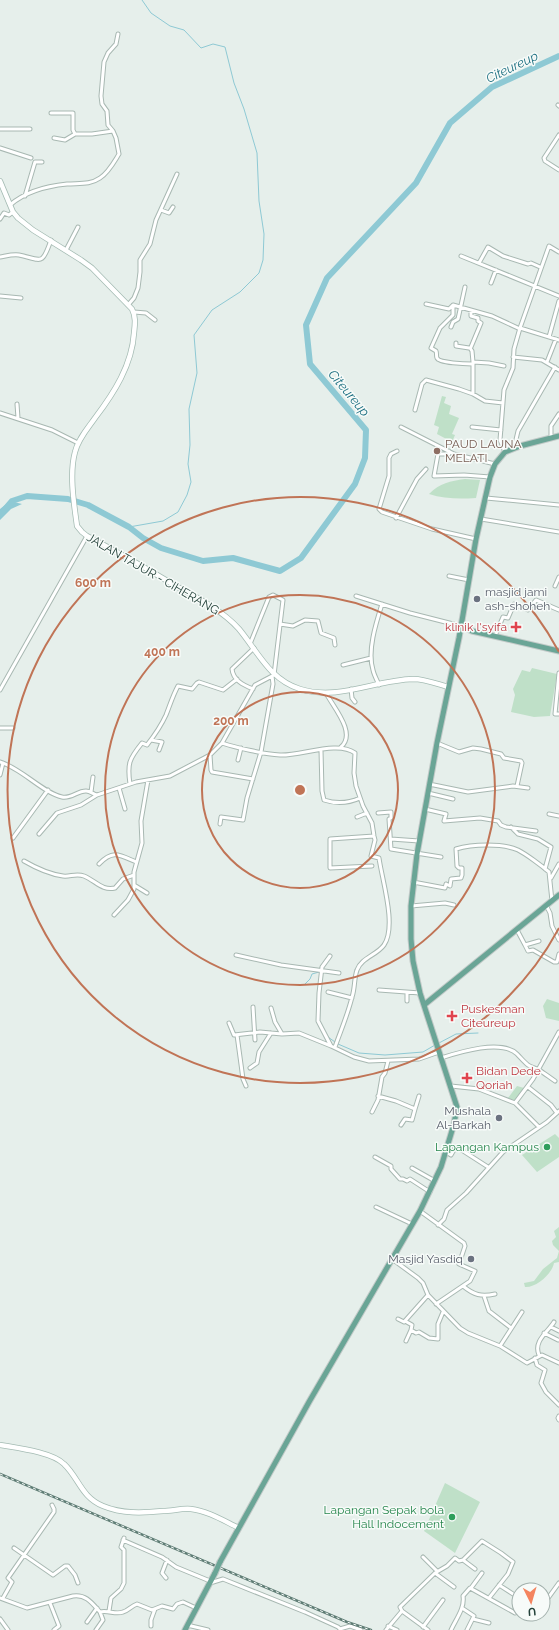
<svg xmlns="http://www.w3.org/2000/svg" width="559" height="1630" viewBox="0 0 559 1630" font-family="Raleway,sans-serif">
  <rect width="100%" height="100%" fill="#e6efeb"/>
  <path fill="#bfe0c8" d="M442,396L446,397L444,403L451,406L449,414L459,418L452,434L455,435L452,442L437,434L439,427L434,425Z
    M465,479L480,480L476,498C460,499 444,499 429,494C440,483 450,481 465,479Z
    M532,668L557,674L550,716L534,717L511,712L515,695L513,689L522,670L530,672Z
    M547,999L559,1003V1021L546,1018L543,1006Z
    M517,1086L524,1088L515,1101L508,1098Z
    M555,1134L559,1138V1157L537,1172L522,1155Z
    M559,1227V1262L554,1263C552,1274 536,1288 525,1287L524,1283L534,1281L543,1269L557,1258L559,1251L553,1245L552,1241L556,1237L554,1231Z
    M445,1483L480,1502L455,1553L424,1531Z"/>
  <path fill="#8ec9d4" d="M10,501L22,504L11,509L0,520V509Z"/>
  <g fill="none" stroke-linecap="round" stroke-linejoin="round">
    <path stroke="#8ec9d4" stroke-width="1" d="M129,527L163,521L178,512L187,495L191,482L188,464L190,445L189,409L197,373L194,335L212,310L240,292L259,273L263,260L264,234L259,201L257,153L244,109L234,83L225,47L213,44L201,48L184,30L170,26L151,13L142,0
      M305,984L310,979L312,974L319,972
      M321,986L322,974
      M328,1037L335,1042
      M439,1043L456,1034L478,1033
      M338,1044L359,1053L385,1055L423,1052L435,1045"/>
    <path stroke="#8ec9d4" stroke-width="6" d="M0,515L12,501L27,496L68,499L88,505L129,527L143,538L161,548L203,561L233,558L280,571L301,558L355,484L365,458L366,430L310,364L306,325L327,278L416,183L450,123L492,87L559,56"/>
    <defs>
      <path id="street" d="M558,105L559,106
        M51,113H73V130L75,134
        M0,129H30
        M559,135L544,158L545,161L559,170
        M54,138L65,140L75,134H92L113,131
        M0,148L31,158
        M25,196L35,162H42
        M10,205C25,192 47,186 67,184C79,183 90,185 100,178C109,172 114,162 119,154L116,138L113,131L108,125L107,111L102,104L101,96L104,62L108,53L116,44L118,34
        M161,210L169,213L173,207
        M0,219L4,213L9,215L13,212
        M66,250L78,227
        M461,256L559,296
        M0,257C6,256 13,254 19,255C42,260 42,266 51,240
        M479,263L488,247L503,256L528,264L531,263L540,267
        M491,283L496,270
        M0,296L21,298
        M426,304L449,309L453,305L492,316L520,329
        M128,305L134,298L138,288L140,272V260L150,244L156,220L177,174
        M453,305V315L440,328L431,348L436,351C437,353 436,356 437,358C439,363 466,364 472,364
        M134,312L146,313L155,320
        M451,327L453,322L458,319L465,287
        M520,328L559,340
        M549,337L559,301
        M456,343V346L469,348L471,347L481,323L478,321V318L471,316V310
        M470,348L472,351L473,362
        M513,357L542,360L559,370
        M547,362L556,339
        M473,394V362L489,363L504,366
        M17,404L18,418
        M415,410L422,384L426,380L459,389L473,394L485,401L503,403
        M0,413L52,430L78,443
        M401,427L454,454L495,464
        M472,427L501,430
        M551,438V426L559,414
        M514,448L518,431L555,367
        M397,451L391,454L389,458V476L379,509L382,512L432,529L476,539
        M449,451V454H438L434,476L464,475L490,477
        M505,452L500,440L504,390L513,368L514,349L520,328L549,246L559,252
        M486,498L559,505
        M396,518L417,479L426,469
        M481,519L559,532
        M449,576L469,580
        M555,586L559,577
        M356,596L410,613L461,626
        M280,624L293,626L305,620L318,621L321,633L334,638L335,645
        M495,636L503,617L508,618L514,604L528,610L536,600L559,610
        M343,665L371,658
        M559,673L555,714H559
        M379,685C377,680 374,675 373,670C367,651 376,623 382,604
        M253,689C243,685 233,680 232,669L254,648
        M351,689L352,698L355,702
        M0,690L87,536
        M326,693C333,707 357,733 341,747
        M0,728H13
        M151,740L162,742L159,750
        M222,743C237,748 264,754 280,755C301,756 338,740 355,753L354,773L356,786L363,806L372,823L374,836L375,840L371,856L379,858C382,880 397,926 384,945C377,955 361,958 357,970C354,978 355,989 352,997C348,1014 341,1030 335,1047
        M437,743L459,752L473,748L481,749L501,754L504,758L521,761L522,763L517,786
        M321,750L322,791L324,800C336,804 349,803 360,798
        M210,755L211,770L212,772L253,779
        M238,760L241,748
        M0,762C21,768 43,793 62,797C71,799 77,791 86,791C90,791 93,794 97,795L136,782L170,776L210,755L222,743L255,685L274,675L283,600L273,595L269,597L250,644
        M0,775L3,763
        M130,784C127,764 129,759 142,743L147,745C154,736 161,726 166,715C170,705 173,695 178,686L192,689L197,683L199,682L223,690L237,679
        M429,784L468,792L513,786L528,788
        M119,788L125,809
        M91,792L93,777
        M428,793L453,799
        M425,809L446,814L444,821L480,818L498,821L501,825L506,827L536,831
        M378,813L391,812V818L389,819L391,849L441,857
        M549,814L559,816
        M357,817L367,813
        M220,824L221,817L243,820L247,798L261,752L273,684L272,676
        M511,827L518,834L538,839L551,847L545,869
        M39,834L57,813L81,805L97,795
        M13,838L48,790
        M391,839L419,841
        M24,861C36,868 49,874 63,876C70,877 76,873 84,876C96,881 102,891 115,888L123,879L134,875
        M99,864C113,849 120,855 136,862
        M372,866L330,868V839L374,836
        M551,878L559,864
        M413,882L445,888L446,884L450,886L451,879L461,878L462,875V868H459L457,866L456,849C472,844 502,843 518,850C526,854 542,866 549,872L552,901
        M134,885L147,893
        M546,905L550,913L552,926L559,940
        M411,906L445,903L454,905
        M114,915L128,900L134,889V872L142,843L141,821L148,780
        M517,930L525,945L539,941
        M525,945L528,951L533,950L554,962H557L559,954
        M236,955L281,965L339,973
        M330,956L322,967L319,993L318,1021L331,1046L354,1057L369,1061L419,1059L439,1052
        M379,990L420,993
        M328,992L352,998
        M407,993V1001
        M253,1007L255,1040
        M271,1008L275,1022L282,1034
        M229,1023L234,1035L260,1032L282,1034L299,1033L331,1046
        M237,1035L243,1079L246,1086
        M441,1058C460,1052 501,1039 517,1054C521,1058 524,1062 528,1065C531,1067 535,1068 539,1070C544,1073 549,1077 555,1081
        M250,1068L257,1063L259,1052L271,1033
        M451,1086L479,1089L515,1103L539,1127
        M528,1087L551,1105L557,1113
        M378,1096L396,1101L415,1109L412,1120L405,1119L401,1125
        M515,1103L533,1079L559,1032
        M415,1109L419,1096
        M372,1112L378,1100L382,1077L385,1073L388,1061
        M446,1152L451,1155L455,1148L460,1149L488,1167
        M375,1157L391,1166V1169L400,1179H403L407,1181L410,1179L430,1192
        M412,1168L435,1181
        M376,1207L412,1224
        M420,1211L464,1243L465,1246L459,1264L475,1271L470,1281L436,1304
        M438,1225L444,1219L447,1210L466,1193L503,1152L547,1122L559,1111
        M392,1259L418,1278L423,1283L428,1295L460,1328L468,1333L500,1346L527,1363L542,1355L559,1363
        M463,1286C474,1295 481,1297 495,1294
        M484,1296L489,1311L511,1328
        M398,1319L404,1322L428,1295
        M405,1321L412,1325L411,1330L416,1333L419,1332L429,1338L438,1339V1324L443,1312
        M551,1327L559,1331
        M544,1333L558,1340
        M406,1341L411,1330
        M500,1346L522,1312
        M539,1355C533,1341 548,1332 554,1322
        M535,1358L537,1365L545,1370L541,1383L546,1392L559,1405
        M559,1416L558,1418L559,1420
        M123,1540L162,1557L176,1567L210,1581
        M14,1548L53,1575L65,1566H68L75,1575L78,1583
        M423,1557L437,1571
        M463,1560L475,1569
        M435,1573L454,1587
        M166,1578L162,1573L167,1560
        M210,1583L223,1579L305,1612L338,1627L341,1630
        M499,1585L513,1594
        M471,1588L482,1573
        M0,1598L27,1608L73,1596C86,1594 92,1603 100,1612C108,1610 116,1615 123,1612C128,1611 131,1606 137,1604L152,1610L162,1606L173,1609L177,1604L183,1602L196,1608
        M3,1598L12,1582L8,1578L54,1512V1509L52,1505
        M50,1603L59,1626L54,1630
        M543,1605L559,1583
        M462,1608L474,1616L467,1630
        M109,1611L111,1598L121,1589L124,1583V1550L121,1547L124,1538
        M0,1619L8,1630
        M473,1619L489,1623
        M87,1622L97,1608
        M187,1625L208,1630
        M151,1626V1620L155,1609
        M388,1626L397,1630
        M423,1627L443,1600
        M340,1629L350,1626L361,1630
        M96,1630L103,1620L100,1612
        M386,1630L402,1611
        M428,1630L402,1611L400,1607L435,1573L447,1566L455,1558L459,1561L463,1560L482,1541L501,1553L513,1562L508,1574L489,1598
        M451,1630C456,1619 465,1608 463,1596L470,1588L515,1613"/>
      <path id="secondary" d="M0,181L13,212L18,218L33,230L81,260L92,268L132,309C136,317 135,324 134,333C132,365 114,393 95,418C88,428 78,439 75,452C69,474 74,504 77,526L82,532L87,536C117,552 146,568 174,585C196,597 222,610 239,629C258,652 270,680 300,689C338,701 375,680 413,679C425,679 437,684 448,687
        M0,1445C17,1448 52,1452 64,1464C79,1478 81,1497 103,1506C122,1514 143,1513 163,1511C172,1511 182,1508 191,1509C208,1511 224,1521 239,1528"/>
      <path id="primary" d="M461,626L472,631L559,651
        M424,1005L559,895
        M220,1562L309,1402L420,1211L441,1167L454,1124L457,1107L420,993L413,961L411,939V906L417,854L437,743L459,638L476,539L490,477L495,464L505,452L520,446L559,436
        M185,1630L215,1573"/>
    </defs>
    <use href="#street" stroke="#a8b8b2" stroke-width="5"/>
    <use href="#secondary" stroke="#a4bbb3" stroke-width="6"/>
    <use href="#primary" stroke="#c2cac8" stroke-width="7"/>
    <use href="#street" stroke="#fff" stroke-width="3"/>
    <use href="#secondary" stroke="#fff" stroke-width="4.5"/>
    <use href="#primary" stroke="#6aa596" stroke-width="5"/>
    <defs>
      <path id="rail" d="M0,1474L347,1622L371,1630"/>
    </defs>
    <use href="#rail" stroke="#5f7d75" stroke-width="2.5"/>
    <use href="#rail" stroke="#f7fbf9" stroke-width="1" stroke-dasharray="3" stroke-linecap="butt"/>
    <defs>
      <path id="primary-bridge" d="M215,1573L220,1562"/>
    </defs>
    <use href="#primary-bridge" stroke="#c2cac8" stroke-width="7" stroke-linecap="butt"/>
    <use href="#primary-bridge" stroke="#6aa596" stroke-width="5"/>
  </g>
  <g fill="none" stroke="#c07456" stroke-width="2">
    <circle cx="300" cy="790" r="98"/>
    <circle cx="300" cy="790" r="195"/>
    <path d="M559 928A293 293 0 1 1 559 652"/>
  </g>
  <circle fill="#8d6e63" stroke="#f7fbf9" stroke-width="1.5" cx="437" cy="451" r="4"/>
  <g fill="#6b7280" stroke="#f7fbf9" stroke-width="1.5">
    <circle cx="477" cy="599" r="4"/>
    <circle cx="499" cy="1118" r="4"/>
    <circle cx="471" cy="1259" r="4"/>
  </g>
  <g fill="#e0444e" stroke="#f7fbf9" stroke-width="1.5">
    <path d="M514 621h4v4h4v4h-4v4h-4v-4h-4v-4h4z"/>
    <path d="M450 1010h4v4h4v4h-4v4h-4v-4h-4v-4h4z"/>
    <path d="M465 1072h4v4h4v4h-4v4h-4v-4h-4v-4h4z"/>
  </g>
  <g fill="#2e9e5b" stroke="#f7fbf9" stroke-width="1.5">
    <circle cx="547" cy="1147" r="4"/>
    <circle cx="452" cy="1517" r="4"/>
  </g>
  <g text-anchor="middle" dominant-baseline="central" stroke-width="3" stroke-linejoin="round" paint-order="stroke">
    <g font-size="12" fill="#785e54" stroke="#f7fbf9" text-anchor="start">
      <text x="445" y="444">PAUD LAUNA<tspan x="445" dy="14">MELATI</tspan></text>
    </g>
    <g font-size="12" fill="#24423a" stroke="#f7fbf9">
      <text transform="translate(153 574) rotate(30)">JALAN TAJUR - CIHERANG</text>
    </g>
    <g font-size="12" fill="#5b616d" stroke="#f7fbf9" text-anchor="end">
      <text x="485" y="592" text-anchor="start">masjid jami<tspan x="485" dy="14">ash-shoheh</tspan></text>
      <text x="491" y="1111">Mushala<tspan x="491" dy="14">Al-Barkah</tspan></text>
      <text x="463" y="1259">Masjid Yasdiq</text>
    </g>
    <g font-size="12" fill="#be3a42" stroke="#f7fbf9" text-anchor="start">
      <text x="507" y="627" text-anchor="end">klinik l'syifa</text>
      <text x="461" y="1009">Puskesman<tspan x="461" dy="14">Citeureup</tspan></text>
      <text x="476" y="1071">Bidan Dede<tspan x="476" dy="14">Qoriah</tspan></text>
    </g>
    <g font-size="12" fill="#27864d" stroke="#f7fbf9" text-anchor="end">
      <text x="539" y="1147">Lapangan Kampus</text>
      <text x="444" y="1510">Lapangan Sepak bola<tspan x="444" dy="14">Hall Indocement</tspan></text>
    </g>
    <g font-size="13" font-style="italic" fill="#1c6f80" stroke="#f7fbf9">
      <text transform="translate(512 67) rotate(-26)">Citeureup</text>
      <text transform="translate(349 393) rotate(50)">Citeureup</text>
    </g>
  </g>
  <circle cx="300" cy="790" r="6" fill="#c07456" stroke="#f7fbf9" stroke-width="2"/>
  <g font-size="12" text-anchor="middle" font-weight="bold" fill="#c07456" stroke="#f7fbf9" stroke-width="3" stroke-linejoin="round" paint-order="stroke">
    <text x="93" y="587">600 m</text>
    <text x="162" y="656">400 m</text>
    <text x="231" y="725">200 m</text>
  </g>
  <g transform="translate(531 1602) rotate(175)"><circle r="19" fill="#f7fbf9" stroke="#a3b1ad"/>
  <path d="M0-3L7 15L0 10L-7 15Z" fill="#f4845f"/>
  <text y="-6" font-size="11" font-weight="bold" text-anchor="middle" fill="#24423a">U</text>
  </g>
</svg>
